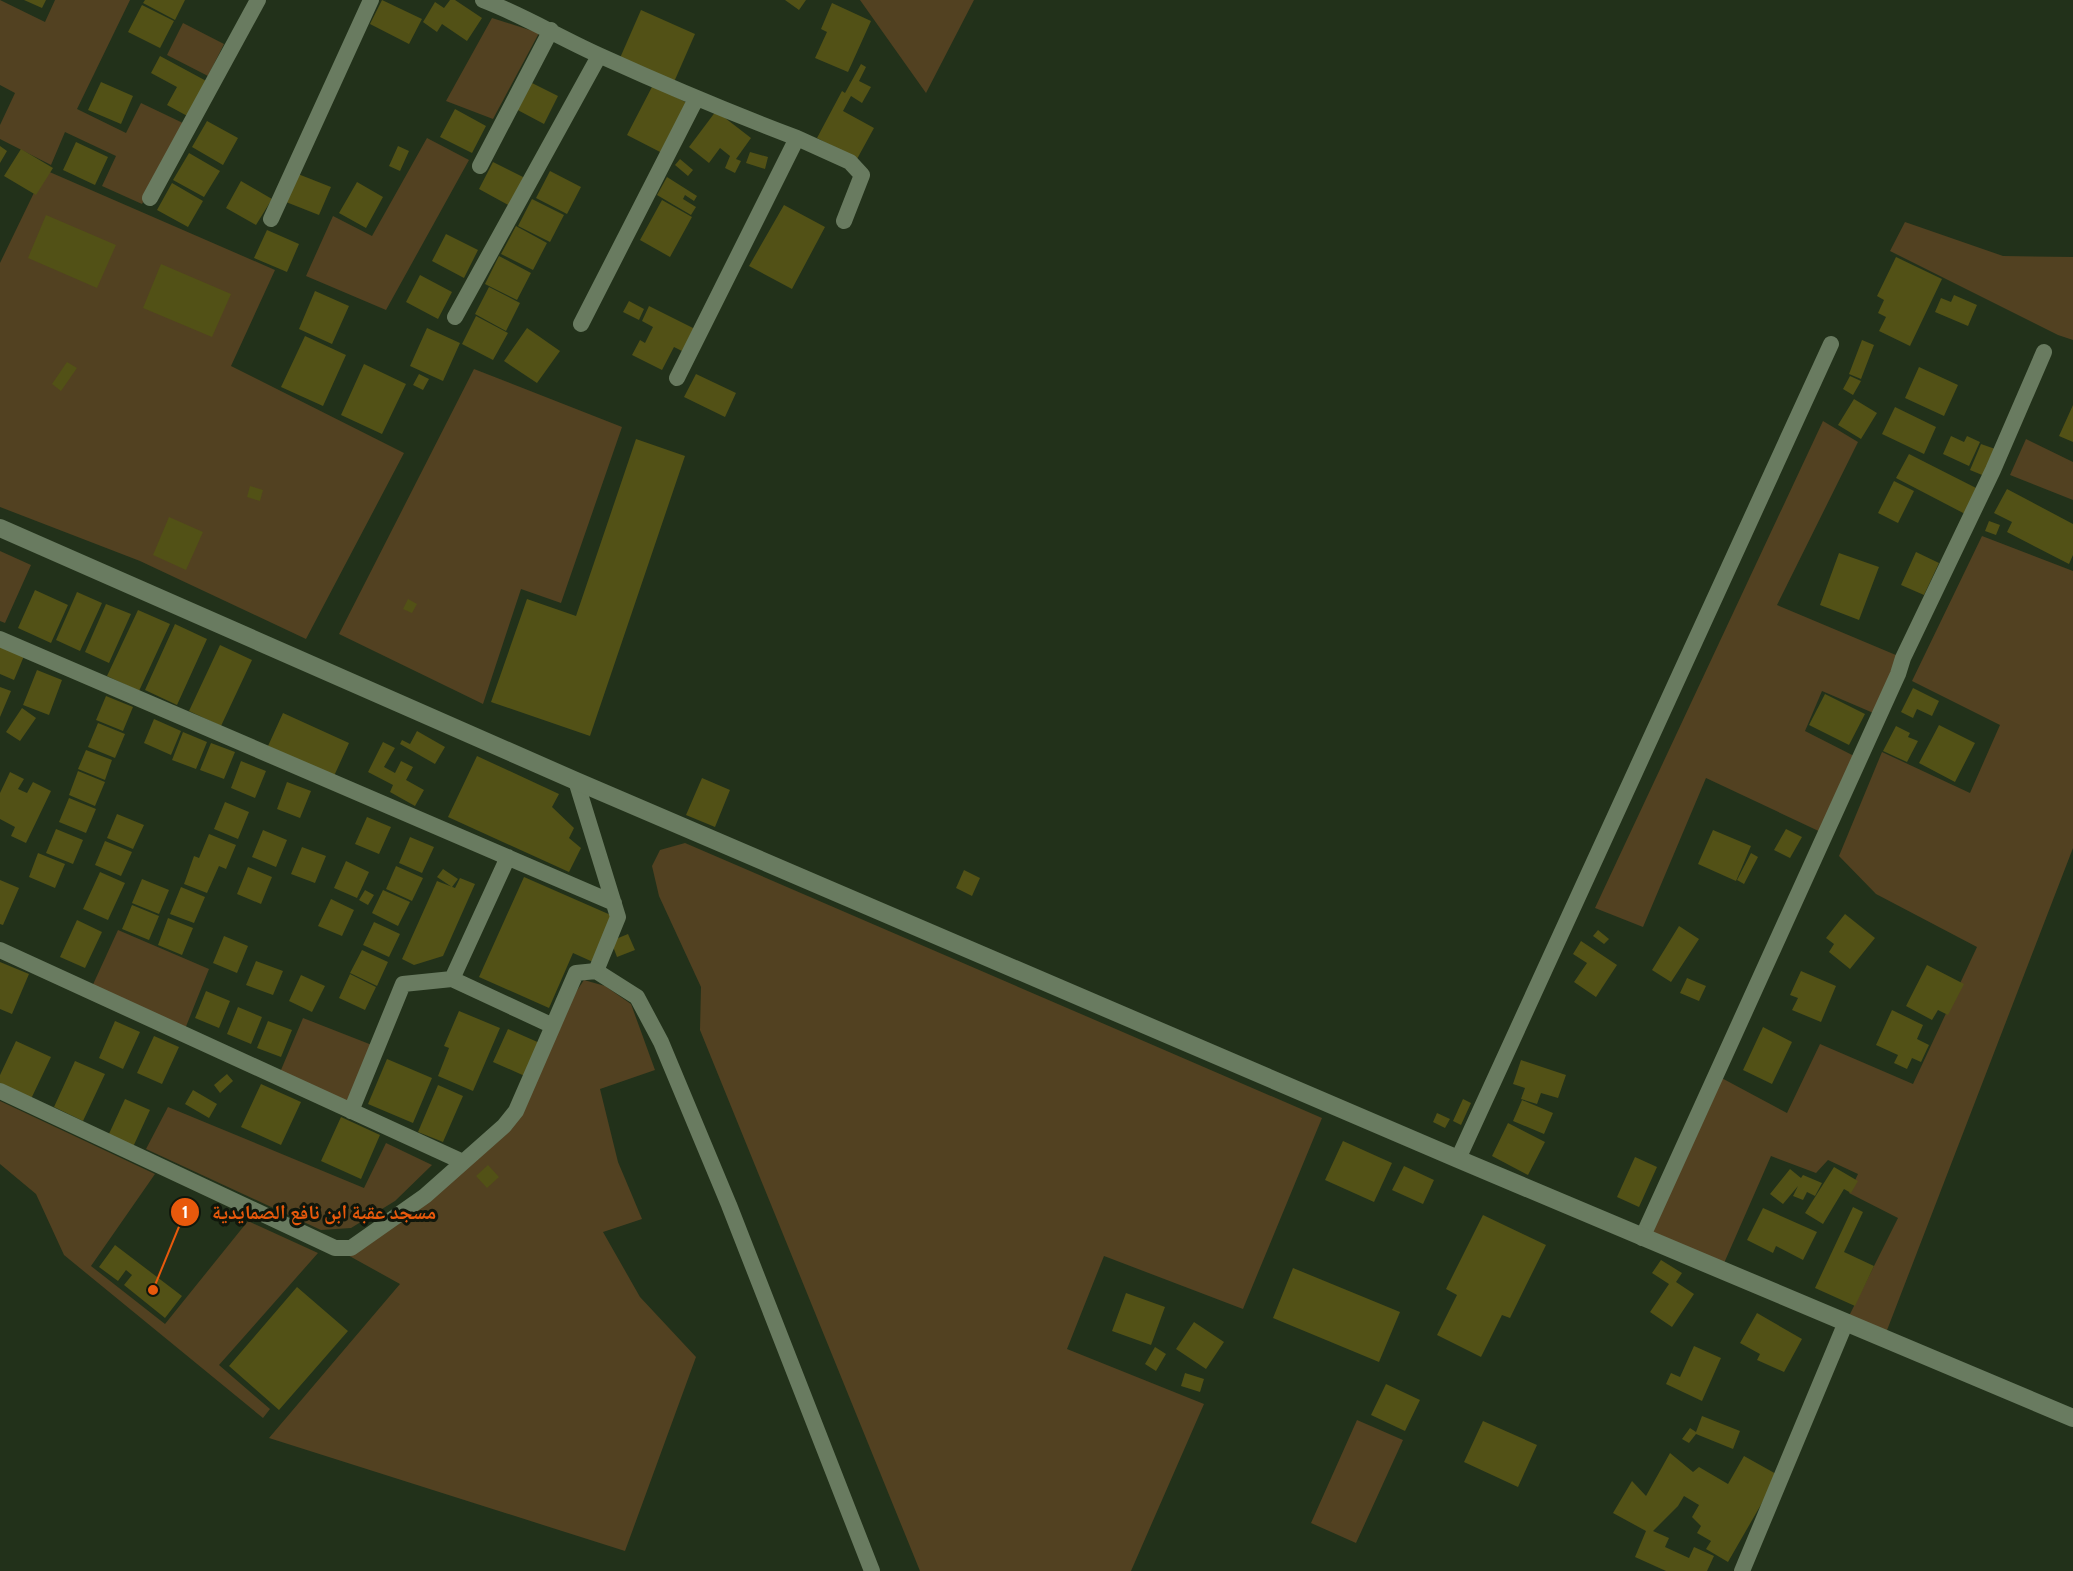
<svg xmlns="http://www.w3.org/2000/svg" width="2073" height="1571" viewBox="0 0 2073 1571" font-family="Cabin,'Noto Naskh Arabic',sans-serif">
  <rect width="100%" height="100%" fill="#22311a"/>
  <path fill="#524121" d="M0,0L45,22L55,0H130L77,109L126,133L141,103L185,124L142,204L102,186L116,156L65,132L51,165L0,139V125L15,93L0,85Z
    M860,0H974L926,93Z
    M492,18L539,33L493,119L446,101Z
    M183,23L224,44L208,76L167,55Z
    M427,138L469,160L386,310L306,276L333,216L372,236Z
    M45,170L275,270L231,366L404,453L306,639L140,561L0,507V263Z
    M1905,222L2003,256L2073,257V340L2058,335L1890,251Z
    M474,369L622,427L561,603L521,589L483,704L339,634Z
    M1823,421L1858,442L1777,605L1903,658L1878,715L1822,691L1805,731L1858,758L1825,834L1706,778L1643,927L1595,908Z
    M2026,439L2073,462V500L2010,475Z
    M1982,536L2073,571V848L1884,1338L1846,1322L1898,1218L1849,1193L1858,1174L1828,1160L1816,1173L1771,1156L1721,1270L1642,1238L1716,1075L1787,1113L1820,1044L1913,1084L1977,947L1876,894L1839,856L1882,752L1970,793L2000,725L1912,681Z
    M0,551L31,565L5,623L0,621Z
    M685,843L1322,1118L1243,1309L1104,1256L1067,1349L1204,1404L1131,1571H920L700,1030L701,987L659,896L652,866L660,850Z
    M118,930L209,969L183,1034L90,991Z
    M584,980L605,986L631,1004L655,1070L600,1089L618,1162L642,1219L603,1232L640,1297L696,1357L625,1551L269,1438L400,1284L335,1248H351L504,1126L553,1026Z
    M303,1018L377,1047L351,1111L278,1077Z
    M0,1101L155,1174L91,1266L165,1324L248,1221L318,1253L219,1365L270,1409L263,1418L64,1255L36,1194L0,1164Z
    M168,1107L364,1188L386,1143L432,1165L395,1201L351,1228L321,1230L146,1149Z
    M1357,1420L1403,1440L1356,1543L1311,1523Z"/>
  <path fill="#525116" d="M24,0H46L42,8Z
    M145,0H185L175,20L143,3Z
    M382,0L422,19L409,44L370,24Z
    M450,0H455L482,18L467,41L442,24L437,32L423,22L435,2L444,8Z
    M785,0H806L799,10Z
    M832,3L871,21L848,72L815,58L827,32L821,29Z
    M142,5L174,21L160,48L128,32Z
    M641,10L695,34L674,82L620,58Z
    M160,56L210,83L191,118L167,105L177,87L151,73Z
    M861,64L866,67L859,81L871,87L862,103L851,96L843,111L874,128L857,159L817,138L842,91L845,93Z
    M526,80L558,96L544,124L512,107Z
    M101,82L133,96L121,124L88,110Z
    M653,85L689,104L664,154L627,135Z
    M455,109L486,126L472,153L440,137Z
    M716,111L751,138L736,159L741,161L735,173L725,168L730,156L720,148L709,163L689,147Z
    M207,121L238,138L223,165L192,147Z
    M76,142L108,157L95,185L63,170Z
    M0,146L7,151L0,163Z
    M398,146L409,151L400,171L389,166Z
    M21,149L53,168L36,195L4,176Z
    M750,152L768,157L765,169L746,163Z
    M189,153L220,171L204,197L173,180Z
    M680,159L693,170L688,176L675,165Z
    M493,162L525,178L510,206L479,189Z
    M550,171L581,187L567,214L536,198Z
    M298,174L331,187L319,215L286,202Z
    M667,177L697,196L694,201L685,195L683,199L696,207L691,215L657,195Z
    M241,181L272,199L256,225L226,208Z
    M357,182L383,197L366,228L339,213Z
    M172,183L203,201L188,227L157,210Z
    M532,199L564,215L550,242L518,226Z
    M662,200L692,217L670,257L640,240Z
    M784,205L825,227L792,289L749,266Z
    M46,215L116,245L97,288L28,258Z
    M516,226L547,243L533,270L501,254Z
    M267,230L299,244L287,272L254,258Z
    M446,234L478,250L464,278L432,261Z
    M499,256L531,273L517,300L485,284Z
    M1896,257L1942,279L1910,346L1879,331L1886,317L1878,313L1884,300L1877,296Z
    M161,264L231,294L212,337L143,308Z
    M420,275L452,292L438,319L406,302Z
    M489,287L520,303L506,331L475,314Z
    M315,291L349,306L332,344L299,329Z
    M1954,295L1977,305L1968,326L1935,312L1941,298L1951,302Z
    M629,301L644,309L639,320L623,312Z
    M649,306L697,330L686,353L674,347L662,370L632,355L640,340L645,343L653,327L642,321Z
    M476,316L508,333L493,360L462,344Z
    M427,328L460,343L443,381L410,366Z
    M527,328L560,351L537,383L504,361Z
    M305,336L346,355L323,406L281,387Z
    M1862,340L1874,345L1861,379L1849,374Z
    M67,362L77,368L61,391L52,384Z
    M364,364L406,384L382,434L341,415Z
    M1919,367L1958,385L1944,416L1905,398Z
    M419,374L429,379L423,390L413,385Z
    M696,374L736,393L725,417L684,397Z
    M1850,376L1861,381L1853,395L1843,389Z
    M1854,399L1877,413L1861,439L1838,425Z
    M2073,405V442L2059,436Z
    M1895,407L1936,427L1924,454L1882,434Z
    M1951,436L1964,442L1967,436L1980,442L1969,466L1943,454Z
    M636,439L685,456L590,736L491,702L527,599L576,616Z
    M1981,444L1998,450L1987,477L1970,470Z
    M1909,454L1980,490L1967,515L1896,478Z
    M1894,481L1914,491L1898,523L1878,513Z
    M250,486L263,490L260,501L247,497Z
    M2007,489L2073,524V555L2069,564L2007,532L2012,522L1994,513Z
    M169,517L203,532L186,570L153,555Z
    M1989,521L2000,525L1996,535L1985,531Z
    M1916,552L1939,563L1924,595L1901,585Z
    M1839,553L1879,567L1859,620L1820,605Z
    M35,590L68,605L51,643L18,628Z
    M77,592L102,603L80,651L56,640Z
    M408,599L417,604L412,613L403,609Z
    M106,604L131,614L109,663L85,652Z
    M138,610L170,624L139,691L107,676Z
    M175,624L207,639L177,705L145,690Z
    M220,645L252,660L221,726L189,711Z
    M0,646L24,656L14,680L0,674Z
    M37,670L62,680L49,715L23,705Z
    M0,687L11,691L0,717Z
    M1913,688L1939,701L1932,716L1917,709L1913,718L1901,712Z
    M1825,694L1865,714L1849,745L1809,725Z
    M106,696L133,707L123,731L96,720Z
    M22,708L36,718L20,741L6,732Z
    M283,713L349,743L334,776L268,746Z
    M154,719L181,731L171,755L144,743Z
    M98,723L125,734L115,758L88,747Z
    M1939,725L1975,743L1955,782L1919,763Z
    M1896,726L1910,733L1908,737L1918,741L1907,762L1883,751Z
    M417,731L445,747L435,764L400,744L402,740L410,744Z
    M183,732L207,742L196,769L172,760Z
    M383,742L395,748L384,767L395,773L401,761L413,767L406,780L424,790L415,806L390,792L393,785L368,772Z
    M211,743L235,752L224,779L200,770Z
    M86,750L112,760L105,780L78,769Z
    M477,756L559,794L552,807L574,828L569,838L581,848L569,872L448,817Z
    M241,761L266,771L255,798L231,788Z
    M78,771L105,782L95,806L69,795Z
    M10,772L24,779L18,789L27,793L33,782L51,791L26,843L11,836L15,827L0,819V793Z
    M702,778L730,790L715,827L686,815Z
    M287,782L311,791L300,818L277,809Z
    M69,798L96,809L86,833L59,822Z
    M225,802L249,812L238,839L214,829Z
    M117,814L144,825L133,849L107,838Z
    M367,817L391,827L379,854L355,844Z
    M56,829L83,840L73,864L46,853Z
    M1786,829L1802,837L1790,858L1774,850Z
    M263,830L287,840L276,867L252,857Z
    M1713,830L1751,846L1736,881L1698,864Z
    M209,834L236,845L226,869L219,866L207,893L184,884L194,856L199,858Z
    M410,837L434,847L422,873L399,863Z
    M105,841L132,852L121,876L95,865Z
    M302,847L326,856L315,883L291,874Z
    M38,853L65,864L55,888L29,877Z
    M1751,853L1758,857L1744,884L1737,880Z
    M346,861L369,872L357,898L334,888Z
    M396,866L423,878L412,901L386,889Z
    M248,867L272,877L261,904L237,894Z
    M443,869L458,879L452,887L437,877Z
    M964,870L980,878L972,896L956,888Z
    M100,872L125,883L108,920L83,909Z
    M524,877L613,916L593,962L573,953L549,1008L479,977Z
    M460,878L475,884L443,956L414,965L402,959L437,881L455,888Z
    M142,879L169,890L159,914L132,903Z
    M0,880L19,888L3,925L0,924Z
    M181,887L205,897L194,923L170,914Z
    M365,890L374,895L368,905L359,900Z
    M383,890L410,902L398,926L372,913Z
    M331,899L354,910L342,936L318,926Z
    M132,905L159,916L149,940L122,929Z
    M1845,914L1875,938L1850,969L1829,952L1834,944L1826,938Z
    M168,918L193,928L182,955L158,945Z
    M77,920L102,932L85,968L60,957Z
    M374,922L400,934L389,957L363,945Z
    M1679,926L1699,939L1671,982L1652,970Z
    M1598,930L1609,939L1604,944L1593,936Z
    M628,934L635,950L617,957L611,941Z
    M224,936L248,946L237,973L213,963Z
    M1581,941L1617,965L1596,997L1574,982L1587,963L1573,954Z
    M362,950L388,962L377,986L350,973Z
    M256,961L283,971L273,995L246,985Z
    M0,962L29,974L12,1014L0,1009Z
    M1927,965L1964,984L1948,1015L1938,1010L1932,1020L1906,1006Z
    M1801,971L1836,986L1821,1022L1792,1010L1798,998L1790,995Z
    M350,974L376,987L365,1010L339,998Z
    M301,975L325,986L312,1012L289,1001Z
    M1687,978L1706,986L1699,1001L1680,993Z
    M206,991L230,1001L219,1028L195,1018Z
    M238,1007L262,1017L251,1044L227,1034Z
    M1892,1010L1923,1025L1917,1039L1929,1045L1921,1062L1912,1058L1907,1069L1894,1063L1898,1055L1876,1045Z
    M459,1011L500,1028L473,1091L438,1076L449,1048L444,1046Z
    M115,1021L140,1032L123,1069L99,1058Z
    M268,1021L292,1030L281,1057L257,1048Z
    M1763,1027L1792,1042L1772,1084L1743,1070Z
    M508,1029L542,1044L527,1077L493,1062Z
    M154,1036L179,1047L162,1084L137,1073Z
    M16,1041L51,1057L30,1101L0,1087V1075Z
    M387,1059L432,1078L413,1123L368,1104Z
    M1521,1060L1566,1075L1558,1098L1541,1093L1537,1104L1521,1099L1525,1088L1513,1084Z
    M75,1061L105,1074L83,1121L54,1107Z
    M227,1074L233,1081L220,1093L214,1085Z
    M261,1084L301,1102L281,1145L241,1127Z
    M438,1085L463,1096L443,1142L418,1132Z
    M193,1090L217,1104L209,1118L185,1104Z
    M125,1099L150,1110L133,1147L108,1136Z
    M1463,1099L1471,1103L1461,1125L1453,1121Z
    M1522,1100L1553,1113L1544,1134L1513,1121Z
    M1437,1113L1450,1119L1445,1128L1433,1122Z
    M341,1117L380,1135L361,1179L321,1161Z
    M1508,1123L1545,1142L1528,1175L1492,1156Z
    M1343,1141L1392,1163L1374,1202L1325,1180Z
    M1635,1157L1657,1167L1639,1207L1617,1197Z
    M488,1165L499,1177L487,1188L476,1176Z
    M1404,1166L1434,1180L1423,1204L1392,1190Z
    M1834,1167L1858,1181L1851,1193L1844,1189L1823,1224L1805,1213Z
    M1790,1169L1801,1178L1803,1175L1822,1183L1815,1196L1807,1192L1803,1200L1793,1196L1798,1186L1783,1204L1770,1194Z
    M1853,1207L1863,1212L1844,1252L1874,1266L1855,1306L1815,1288Z
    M1763,1208L1817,1232L1803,1260L1776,1246L1773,1253L1747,1240Z
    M1483,1215L1546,1245L1510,1318L1502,1315L1481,1357L1437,1335L1457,1295L1446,1289Z
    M115,1245L182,1296L165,1318L124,1285L132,1275L126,1270L118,1281L99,1267Z
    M1661,1260L1682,1273L1676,1282L1694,1294L1672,1327L1650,1312L1669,1284L1652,1273Z
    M1293,1268L1400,1312L1379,1362L1273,1318Z
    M297,1287L348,1331L279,1410L229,1366Z
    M1126,1293L1165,1307L1151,1345L1112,1331Z
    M1757,1313L1802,1339L1784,1372L1757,1360L1760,1354L1740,1343Z
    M1194,1322L1224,1342L1206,1369L1176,1349Z
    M1694,1346L1721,1358L1702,1401L1666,1384L1671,1373L1680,1377Z
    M1155,1347L1166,1354L1156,1371L1145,1364Z
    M1185,1373L1204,1379L1200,1392L1181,1386Z
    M1386,1384L1420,1400L1405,1431L1371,1415Z
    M1702,1416L1740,1431L1733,1449L1696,1434L1689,1443L1682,1439L1690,1428L1696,1432Z
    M1483,1421L1537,1445L1518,1487L1464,1462Z
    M1670,1453L1693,1472L1699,1467L1728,1484L1744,1456L1778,1475L1728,1562L1706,1549L1711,1541L1697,1533L1701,1526L1692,1517L1699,1505L1684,1496L1678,1506L1653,1531L1669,1538L1665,1547L1689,1558L1694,1547L1714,1556L1707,1571H1666L1635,1557L1646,1531L1613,1513L1632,1481L1646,1496Z"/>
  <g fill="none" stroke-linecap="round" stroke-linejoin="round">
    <path stroke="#697b60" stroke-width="16" d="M483,0C525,16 562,39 603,57C667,86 731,113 797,138L677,378
      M797,138L850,162L862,175L844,221
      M480,166L551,30
      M150,198L258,0
      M271,219L371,0
      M455,317L599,56
      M581,324L696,99
      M0,639L614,903
      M0,950L463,1162
      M596,971L637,997L661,1042L729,1205L872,1571
      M452,979L508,857
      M0,1091L335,1248H351L425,1196L504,1126L516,1111L576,973L596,971L618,917L576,781
      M351,1111L403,984L452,979L553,1026
      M1458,1159L1831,344
      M1642,1238L1898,674L1903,658L1993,470L2044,352
      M1742,1571L1846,1322"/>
    <path stroke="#697b60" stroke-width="18" d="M0,528L576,781L1458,1159L2073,1418"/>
  </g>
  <path fill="none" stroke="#e8590c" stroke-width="2" d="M153 1290L185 1212"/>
  <g fill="#e8590c" stroke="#10170c" stroke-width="2">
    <circle cx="153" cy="1290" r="6"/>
    <circle cx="185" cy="1212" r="15"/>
  </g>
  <g font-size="18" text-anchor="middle" font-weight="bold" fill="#fff">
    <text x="185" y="1218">1</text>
  </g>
  <g font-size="20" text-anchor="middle" font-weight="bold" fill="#e8590c" stroke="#10170c" stroke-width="6" stroke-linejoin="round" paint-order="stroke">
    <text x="324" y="1219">مسجد عقبة ابن نافع الصمايدية</text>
  </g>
</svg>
